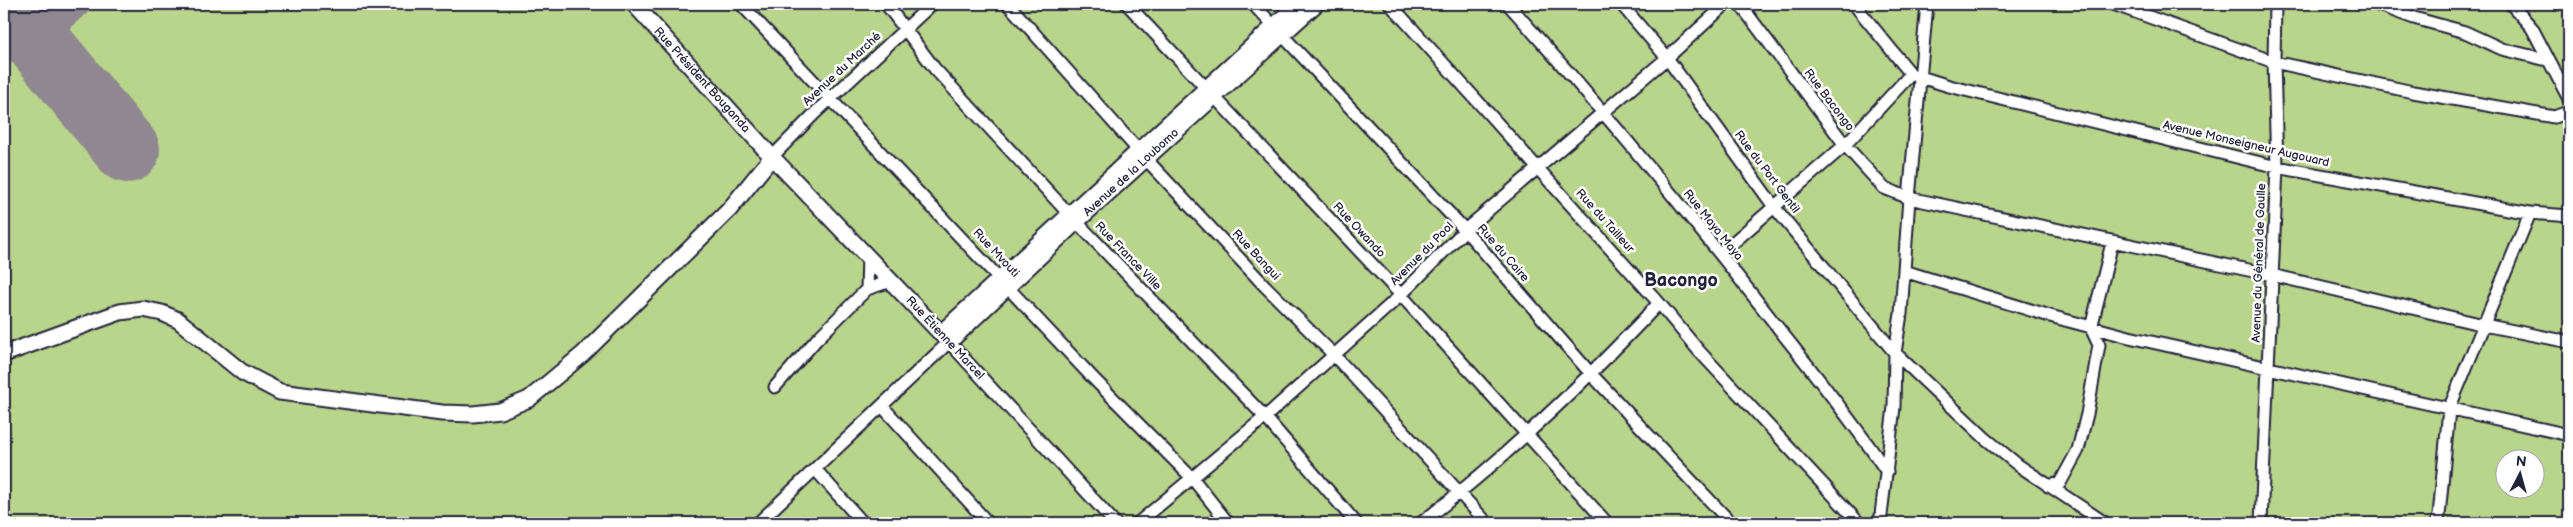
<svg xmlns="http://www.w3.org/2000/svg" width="2573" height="527" viewBox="0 0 2573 527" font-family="'Balsamiq Sans',sans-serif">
  <rect width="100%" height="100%" fill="#feeee6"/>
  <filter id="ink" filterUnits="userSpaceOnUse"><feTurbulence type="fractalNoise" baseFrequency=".02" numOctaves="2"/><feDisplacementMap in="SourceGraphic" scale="10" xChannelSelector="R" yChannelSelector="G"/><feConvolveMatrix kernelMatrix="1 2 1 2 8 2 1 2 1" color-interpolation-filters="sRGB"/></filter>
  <g filter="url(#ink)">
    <path fill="#b9d48b" stroke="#6e7b63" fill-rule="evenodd" d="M4,4H2569V523H4ZM2506,460H2536V490H2506Z"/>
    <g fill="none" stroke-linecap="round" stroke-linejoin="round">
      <path stroke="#908890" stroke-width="26" d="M16,15L33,19L57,20
        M55,62C53,28 51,25 78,4"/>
      <path stroke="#908890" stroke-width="66" d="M7,4L127,150"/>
      <defs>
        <path id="minor" d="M741,4L1092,377L1193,479L1228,523
          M886,4L935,69L1069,214L1265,417L1356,523
          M1008,4L1146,159L1265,286L1333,354L1487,523
          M1127,4L1401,295L1607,523
          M1253,4L1465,230L1592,375L1731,523
          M1390,4L1659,303L1699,351L1859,523
          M1508,4C1598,104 1685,208 1768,315C1808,366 1850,417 1887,472
          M1621,4L1667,58L1775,208L1895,353L1985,438L2018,465L2105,523
          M1740,4L1845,145L1884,188L1909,198L2272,275L2484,325L2569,342
          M1854,4L1911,74L1949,86L2277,167L2530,213L2569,216
          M2113,4L2274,62L2413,92L2554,117L2568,112L2569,110
          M2376,4L2414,18L2465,32L2502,49L2547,60
          M2511,4L2532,28L2569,99
          M772,157L815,113L932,4
          M1720,254L1845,145L1911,74
          M1904,271L2050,316L2129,337L2569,435
          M867,289L868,257
          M775,387L817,339L867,289L891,281
          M882,406L988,523
          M815,469L863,523
          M2048,486L2060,483L2078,450L2087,414L2099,345L2091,328L2112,243
          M758,523L949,342L1115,523
          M1138,523L1265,417L1401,295L1465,230L1667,58L1726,4
          M1421,523C1507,457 1585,382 1659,303
          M1880,523L1894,407L1895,353L1901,314L1909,198L1927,4
          M2261,523L2277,167L2274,62L2275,4
          M2436,523L2439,516L2449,409L2530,213"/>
        <g id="tertiary">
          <path id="s1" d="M634,4L772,157L949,342L1076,222L1316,4"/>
          <path d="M941,333L1298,4"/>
          <path d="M4,354L120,312L143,309L162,313L178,320L242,372L280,392L442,413L473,414L500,411L529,399L583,354L729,210L772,157"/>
        </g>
      </defs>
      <use href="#minor" stroke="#22223b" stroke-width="15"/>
      <use href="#tertiary" stroke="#22223b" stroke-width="19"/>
      <use href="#minor" stroke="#fff" stroke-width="11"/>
      <use href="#tertiary" stroke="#fff" stroke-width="15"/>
    </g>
  </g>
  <g text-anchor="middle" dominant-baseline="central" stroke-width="5" stroke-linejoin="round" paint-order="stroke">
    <g font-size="12" fill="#22223b" stroke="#fff">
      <text transform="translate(842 69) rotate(-43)">Avenue du Marché</text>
      <text stroke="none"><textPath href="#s1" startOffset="102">Rue Président Bouganda</textPath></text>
      <text transform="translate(1829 100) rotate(53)">Rue Bacongo</text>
      <text transform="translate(2246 144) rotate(13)">Avenue Monseigneur Augouard</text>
      <text stroke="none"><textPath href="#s1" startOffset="711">Avenue de la Loubomo</textPath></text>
      <text transform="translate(1767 172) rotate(53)">Rue du Port Gentil</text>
      <text transform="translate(1605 221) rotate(48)">Rue du Tailleur</text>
      <text transform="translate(1713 225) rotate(51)">Rue Maya Maya</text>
      <text transform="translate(1359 230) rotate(47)">Rue Owando</text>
      <text transform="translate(996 253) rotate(47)">Rue Mvouti</text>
      <text transform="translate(1503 253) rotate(49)">Rue du Caire</text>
      <text transform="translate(1422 254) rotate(-45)">Avenue du Pool</text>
      <text transform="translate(1256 255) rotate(47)">Rue Bangui</text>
      <text transform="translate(1128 256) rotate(46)">Rue France Ville</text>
      <text transform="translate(2259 263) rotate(-88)">Avenue du Général de Gaulle</text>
      <text transform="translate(945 338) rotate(47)">Rue Étienne Marcel</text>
    </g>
    <g font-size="18" font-weight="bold" fill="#22223b" stroke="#fff">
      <text x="1681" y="280">Bacongo</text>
    </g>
  </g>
  <rect width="2573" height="527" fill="none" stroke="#fff" stroke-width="20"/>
  <rect x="10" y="10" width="2553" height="507" fill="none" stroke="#22223b" stroke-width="2" filter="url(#ink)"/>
  <g transform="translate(2520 474) rotate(6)"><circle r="24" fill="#ffffff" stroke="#a7a7b1"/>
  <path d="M0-4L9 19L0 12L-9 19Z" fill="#22223b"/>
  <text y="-8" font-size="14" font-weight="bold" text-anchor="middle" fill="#22223b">N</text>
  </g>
</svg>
